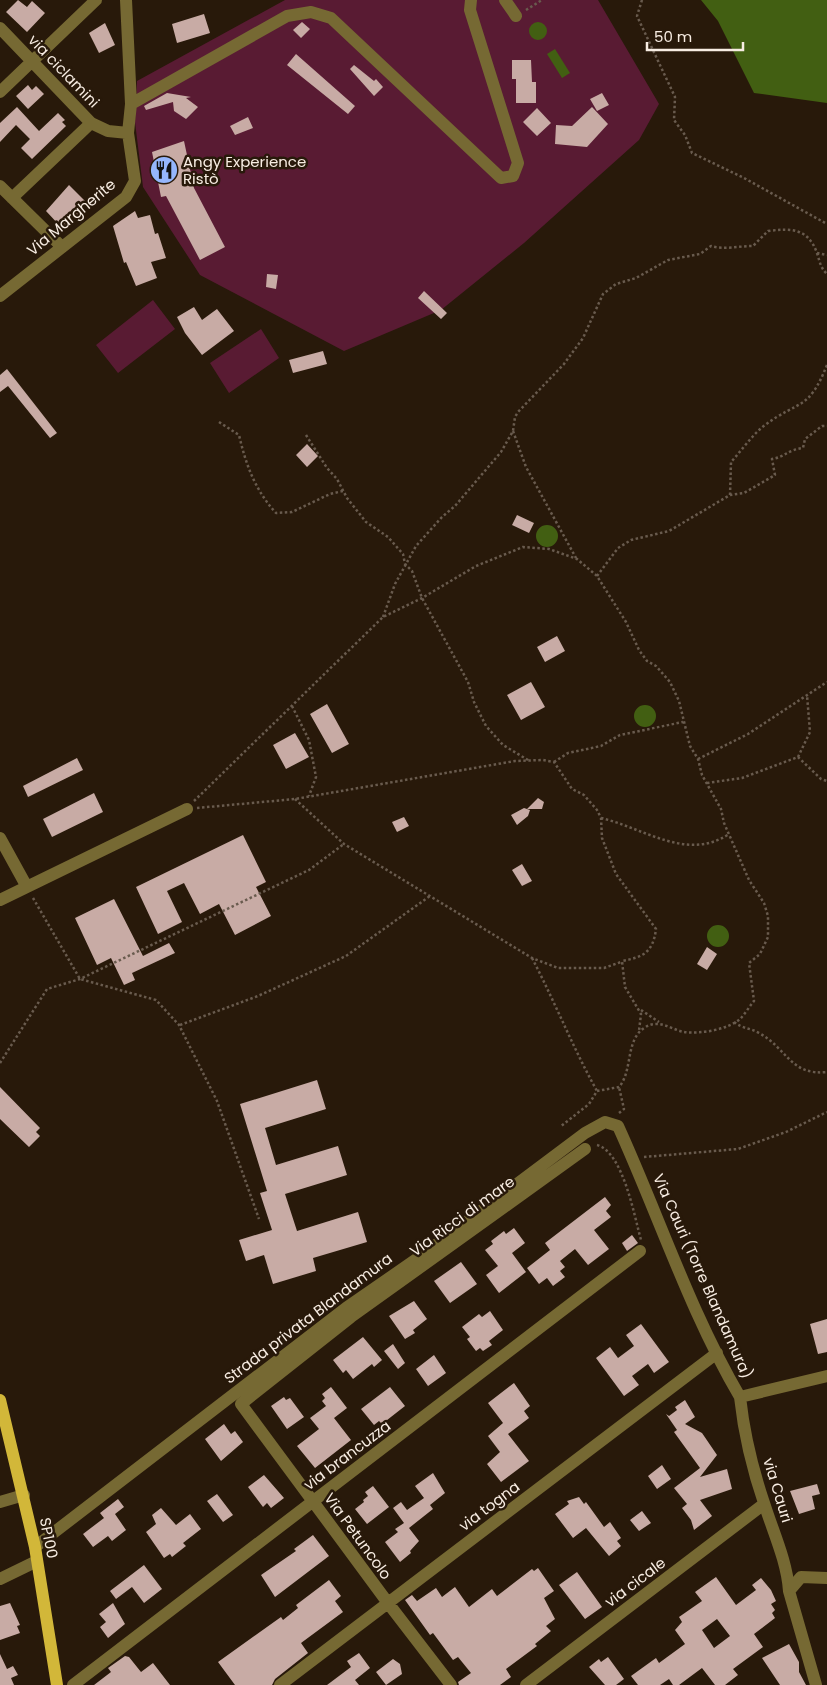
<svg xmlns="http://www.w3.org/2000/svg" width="827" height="1685" viewBox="0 0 827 1685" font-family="Poppins,sans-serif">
  <rect width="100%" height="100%" fill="#28190a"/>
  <path fill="#591b33" d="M285,0H598L659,104L639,140L524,243L441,310L344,351L200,275L143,187L135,122L137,81Z
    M153,300L175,329L118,373L96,345Z
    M261,329L279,358L229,393L210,363Z"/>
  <path fill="#425f12" d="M701,0H827V103L754,93L718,21Z
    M529 31a9 9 0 1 1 18 0a9 9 0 1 1-18 0Z
    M555,49L570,73L562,78L547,54Z
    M536 536a11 11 0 1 1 22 0a11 11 0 1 1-22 0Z
    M634 716a11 11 0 1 1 22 0a11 11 0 1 1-22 0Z
    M707 936a11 11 0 1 1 22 0a11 11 0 1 1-22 0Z"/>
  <path fill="#c8aba5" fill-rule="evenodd" d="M18,0L27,7L32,1L45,13L27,32L6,12Z
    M204,14L210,33L177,43L172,24Z
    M302,22L310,29L301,38L293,30Z
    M105,23L115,45L99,53L89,33Z
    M296,54L355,106L348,114L287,65Z
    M512,60H531L532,82H536V103H516V79H512Z
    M354,65L374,81L376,79L383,87L374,96L350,69Z
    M28,85L32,90L36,86L44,94L28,109L16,96Z
    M167,93L191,97L186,98L198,107L186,119L174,111L173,102L146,110L144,106Z
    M602,93L609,105L597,111L590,99Z
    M17,107L39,131L58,113L65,120L62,122L66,126L32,159L21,148L30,139L16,125L0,142V123Z
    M592,107L608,124L587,147L555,144L556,125L572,126Z
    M537,108L551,123L537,136L523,122Z
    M248,117L253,128L235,135L230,126Z
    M184,141L194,188L225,247L200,260L166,196L161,197L152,152Z
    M69,185L89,205L67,227L63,223L60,226L46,211Z
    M135,211L138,218L150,215L155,234L158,233L166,258L151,262L157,278L136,286L126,262L124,263L113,226Z
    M267,274L278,275L276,289L266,287Z
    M424,291L447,313L441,319L418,298Z
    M194,307L202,320L217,309L234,331L202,355L185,333L177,317Z
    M323,351L327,364L293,373L289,360Z
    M7,369L57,433L50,438L8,386L0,392V375Z
    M307,444L318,456L307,467L296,455Z
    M517,515L534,523L529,533L512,525Z
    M557,636L565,651L545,662L537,647Z
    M531,682L545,707L521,720L507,695Z
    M327,704L349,744L332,753L310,714Z
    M295,733L309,757L286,769L273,745Z
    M77,758L83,770L28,797L23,786Z
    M94,793L103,812L52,837L43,819Z
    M538,798L544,802L542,809H527L530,810L528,816L517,825L511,815L524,808L527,809Z
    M404,817L409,826L397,832L392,822Z
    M243,835L266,882L256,887L271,916L235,935L219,904L200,914L184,883L167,891L182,922L158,934L136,887Z
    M522,864L532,881L522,886L512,870Z
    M114,899L143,956L169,943L175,953L132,973L135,980L124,985L111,958L97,965L75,918Z
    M707,947L717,954L707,970L697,964Z
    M317,1080L326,1109L265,1128L276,1165L338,1146L347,1175L285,1194L297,1231L358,1212L367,1242L313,1258L316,1271L273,1284L264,1255L246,1261L239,1240L272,1230L260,1193L267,1191L240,1104Z
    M0,1087L40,1128L36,1132L40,1136L29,1147L0,1119Z
    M605,1197L611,1205L606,1211L611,1217L594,1230L609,1249L588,1265L575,1249L560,1261L565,1267L560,1271L565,1277L553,1286L547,1278L539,1284L527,1268L550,1250L545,1243Z
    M514,1228L525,1243L512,1253L526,1272L499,1293L486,1275L498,1266L485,1250L493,1244L491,1241L504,1231L506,1234Z
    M632,1235L638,1243L627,1251L622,1243Z
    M461,1262L477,1284L450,1303L434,1281Z
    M414,1301L427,1319L413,1330L415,1333L405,1339L389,1316Z
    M490,1311L503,1330L489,1341L492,1345L483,1351L480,1348L476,1351L467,1339L470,1337L462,1327L479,1314L482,1317Z
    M827,1319V1352L818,1354L810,1324Z
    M641,1324L669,1362L654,1373L648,1364L632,1376L639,1385L624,1396L596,1358L610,1347L618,1358L634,1346L626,1335Z
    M363,1337L382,1360L374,1367L372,1364L353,1379L346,1370L343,1373L333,1360Z
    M393,1344L405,1363L398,1369L384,1351Z
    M434,1355L446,1373L428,1386L416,1369Z
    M514,1383L530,1406L524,1411L529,1418L508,1434L529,1461L501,1482L487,1464L500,1452L488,1436L503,1423L488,1403Z
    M331,1387L347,1408L334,1418L351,1440L315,1468L297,1446L319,1429L310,1418L326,1406L322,1401L325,1398L322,1394Z
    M390,1387L405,1406L382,1424L379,1421L374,1425L361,1409Z
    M284,1397L286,1400L290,1398L304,1417L287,1429L271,1406Z
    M685,1400L695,1417L685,1424L702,1433L717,1455L700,1477L727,1469L732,1489L700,1500L712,1516L694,1530L691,1520L682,1508L687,1504L674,1488L700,1468L674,1432L677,1430L666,1414L669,1416L677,1410L675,1407Z
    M224,1424L231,1434L235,1431L243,1442L221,1461L205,1439Z
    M662,1465L671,1479L657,1489L648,1476Z
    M433,1473L445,1493L430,1505L433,1509L409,1528L419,1541L410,1551L411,1553L400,1562L385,1542L398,1532L395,1529L404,1523L393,1508L401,1502L407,1510L424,1498L415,1486Z
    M264,1475L284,1498L271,1508L267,1503L263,1507L248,1487Z
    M817,1484L820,1494L812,1496L815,1509L799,1514L790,1491Z
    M373,1486L389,1507L367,1524L355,1509L364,1502L363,1500L368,1496L365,1492Z
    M217,1494L233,1515L223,1522L207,1501Z
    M579,1497L584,1504L586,1502L604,1527L610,1522L621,1538L617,1541L621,1546L609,1556L586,1528L573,1538L555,1514L569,1504L567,1501Z
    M118,1499L124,1507L115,1514L126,1530L112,1541L108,1536L93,1547L83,1534L104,1518L100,1513Z
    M161,1508L176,1525L190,1514L201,1529L183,1543L186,1546L172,1557L170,1554L164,1558L146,1532L156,1524L152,1515Z
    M642,1511L651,1523L639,1531L630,1520Z
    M313,1535L329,1556L275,1597L261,1575L296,1551L294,1549Z
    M144,1565L162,1589L144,1603L132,1587L116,1599L110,1591Z
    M538,1568L554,1591L544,1598L555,1619L546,1626L551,1631L535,1644L537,1646L506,1669L511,1677L500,1685H459L458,1682L471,1673L458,1657L453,1660L433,1633L430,1635L405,1600L412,1595L417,1601L436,1588L442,1597L455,1587L469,1607L492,1589L497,1596L532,1569L534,1571Z
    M577,1572L602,1607L585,1619L559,1585Z
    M716,1577L736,1605L756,1590L752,1585L761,1578L771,1590L776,1601L771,1604L775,1610L772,1613L775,1618L754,1634L763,1647L733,1669L738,1675L725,1685H715L702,1668L679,1685H673L669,1679L660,1685H638L631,1676L656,1658L659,1663L685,1644L675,1630L682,1622L679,1617L702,1601L695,1592ZM717,1619L730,1636L714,1648L702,1630Z
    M329,1580L341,1596L335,1601L343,1612L301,1643L308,1653L275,1679L272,1685H235L218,1662L281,1617L283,1620L298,1608L296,1605Z
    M10,1603L20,1625L17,1626L20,1633L0,1640V1606Z
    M113,1603L125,1624L108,1638L100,1627L106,1622L99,1614Z
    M789,1644L799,1662V1672L806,1685H780L762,1658Z
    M359,1653L370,1668L355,1680L359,1685H327L351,1667L347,1661Z
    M0,1654L7,1669L13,1666L18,1675L11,1678L14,1685H0Z
    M125,1656L129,1657L141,1672L153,1663L170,1685H94L111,1672L108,1668Z
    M608,1657L624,1679L616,1685H605L589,1667L599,1659L601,1662Z
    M393,1659L400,1664L402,1674L386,1685L376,1672Z"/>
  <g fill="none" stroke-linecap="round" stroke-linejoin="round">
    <path stroke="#695b4e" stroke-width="2.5" stroke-dasharray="2.5 2.5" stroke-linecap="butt" d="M642,0L637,16L675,97L674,120L685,135L692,153L744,178L827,224
      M526,10L542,0
      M817,253L827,255
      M219,422L239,435C246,465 255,490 276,513L292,512L330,494L343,491
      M513,431L526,467L576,558
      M306,435L327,468L337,479L347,498L366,522L388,537L403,554L405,564L412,571L422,598L468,682L474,702L486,726L503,745L528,760
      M730,495L731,462C742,450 752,435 765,425C800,399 808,412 827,365
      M597,576L618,548L631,540L669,531L730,495L744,493L775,475L772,459C785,457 787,450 803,448L805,439L822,426H827
      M383,617L395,584L416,546L442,517L455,506L501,452L513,431L515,417L518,412L564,364L583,338L603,294L616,284L636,278L668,260L700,254L711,246C724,250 739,246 753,246L768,231C791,228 808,228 817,253C820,262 820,267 827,274
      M292,706L309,740L316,777L309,796
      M798,757L810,732L807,695
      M698,759L748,734L827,682
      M554,762L568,753L601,746L620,735L683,722
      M707,783L742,778L798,757L821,779L827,781
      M295,799L344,844L532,958L558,968H604L621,962
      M194,801L383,617L422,598L476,566L523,547L549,549L577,559L597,576L626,622L639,650L647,661L656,666L670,682L679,701L690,746L698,759L702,775L721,809L724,823L749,880L764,903L768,916V937L760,954L749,963L754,1001C749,1007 745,1014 740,1019C727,1030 700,1034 684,1032C670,1029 658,1018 644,1028C625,1041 633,1071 619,1087L597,1091L589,1104L560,1127
      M197,808L295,799L515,761L543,760L554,762L572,789L584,795L597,810L601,818L602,838L616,874L656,929C653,952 644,957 622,961L625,987L641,1014L639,1031
      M601,818C644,828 687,862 729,834
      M33,898L80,979L156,1000L179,1025L217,1101L259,1219
      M532,958C555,1002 573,1048 597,1091
      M641,1010L659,1022
      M734,1022C743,1029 751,1028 759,1033C787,1048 790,1076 827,1072
      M180,1025L258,996L346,956L430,896
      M0,1063L47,989L80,979L309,870L344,844
      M619,1113L624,1109L619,1087
      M597,1145C623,1152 634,1215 641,1240
      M644,1157L738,1149L786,1132L827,1112"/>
    <path stroke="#766933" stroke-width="12" d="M505,0L516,16
      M0,28L91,123L12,198
      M0,92L96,0
      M131,104L287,16L311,12L331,18L501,178L513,176L518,163L470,10L471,0
      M91,123L108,131L128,133
      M0,186L62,247
      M0,296L126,197L135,181L128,133L131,104L126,0
      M0,838L27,887
      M0,900L187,809
      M740,1397C744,1434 753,1471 765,1506C774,1534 787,1562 789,1591
      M0,1502L24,1495
      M35,1547L346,1308L421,1256L585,1133L605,1122L618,1126C659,1216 690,1312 740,1397L827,1376
      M0,1579L37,1561
      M73,1685L640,1251
      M280,1685L717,1353
      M451,1685L388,1603L241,1404L351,1317L585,1149
      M526,1685L764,1504
      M816,1685L789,1591L801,1577L827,1578"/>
    <path stroke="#d2b739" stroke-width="12" d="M0,1400L35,1547L57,1685"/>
  </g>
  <defs>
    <symbol id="restaurant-disc" viewBox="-11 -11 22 22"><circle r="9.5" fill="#95b6fd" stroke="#28190a"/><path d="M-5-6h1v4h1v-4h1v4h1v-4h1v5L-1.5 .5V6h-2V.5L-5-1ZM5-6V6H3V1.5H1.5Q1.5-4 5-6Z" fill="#111"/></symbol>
  </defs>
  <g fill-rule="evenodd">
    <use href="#restaurant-disc" x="148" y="154" width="32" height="32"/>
  </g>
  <g text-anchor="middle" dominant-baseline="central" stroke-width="5" stroke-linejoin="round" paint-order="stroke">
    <g font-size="15" fill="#f8ede3" stroke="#28190a">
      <text transform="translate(64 71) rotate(46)">via ciclamini</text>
      <text transform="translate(71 217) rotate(-40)">Via Margherite</text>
      <text transform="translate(462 1216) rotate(-36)">Via Ricci di mare</text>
      <text transform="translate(703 1276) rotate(66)">Via Cauri (Torre Blandamura)</text>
      <text transform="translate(308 1318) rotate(-37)">Strada privata Blandamura</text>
      <text transform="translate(347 1455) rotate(-37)">via brancuzza</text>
      <text transform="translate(778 1490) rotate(73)">via Cauri</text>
      <text transform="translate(489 1506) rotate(-37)">via togna</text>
      <text transform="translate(358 1536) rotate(54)">Via Petuncolo</text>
      <text transform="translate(49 1538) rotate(79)">SP100</text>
      <text transform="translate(635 1582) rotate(-37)">via cicale</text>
    </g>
    <g font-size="15" fill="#f8ede3" stroke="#28190a" text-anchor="start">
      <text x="183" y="161">Angy Experience<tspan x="183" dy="17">Ristò</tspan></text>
    </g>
  </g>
  <path d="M647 42v8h96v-8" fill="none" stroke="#f8ede3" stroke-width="2.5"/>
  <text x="654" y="42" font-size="15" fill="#f8ede3" stroke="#28190a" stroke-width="4" paint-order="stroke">50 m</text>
</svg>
